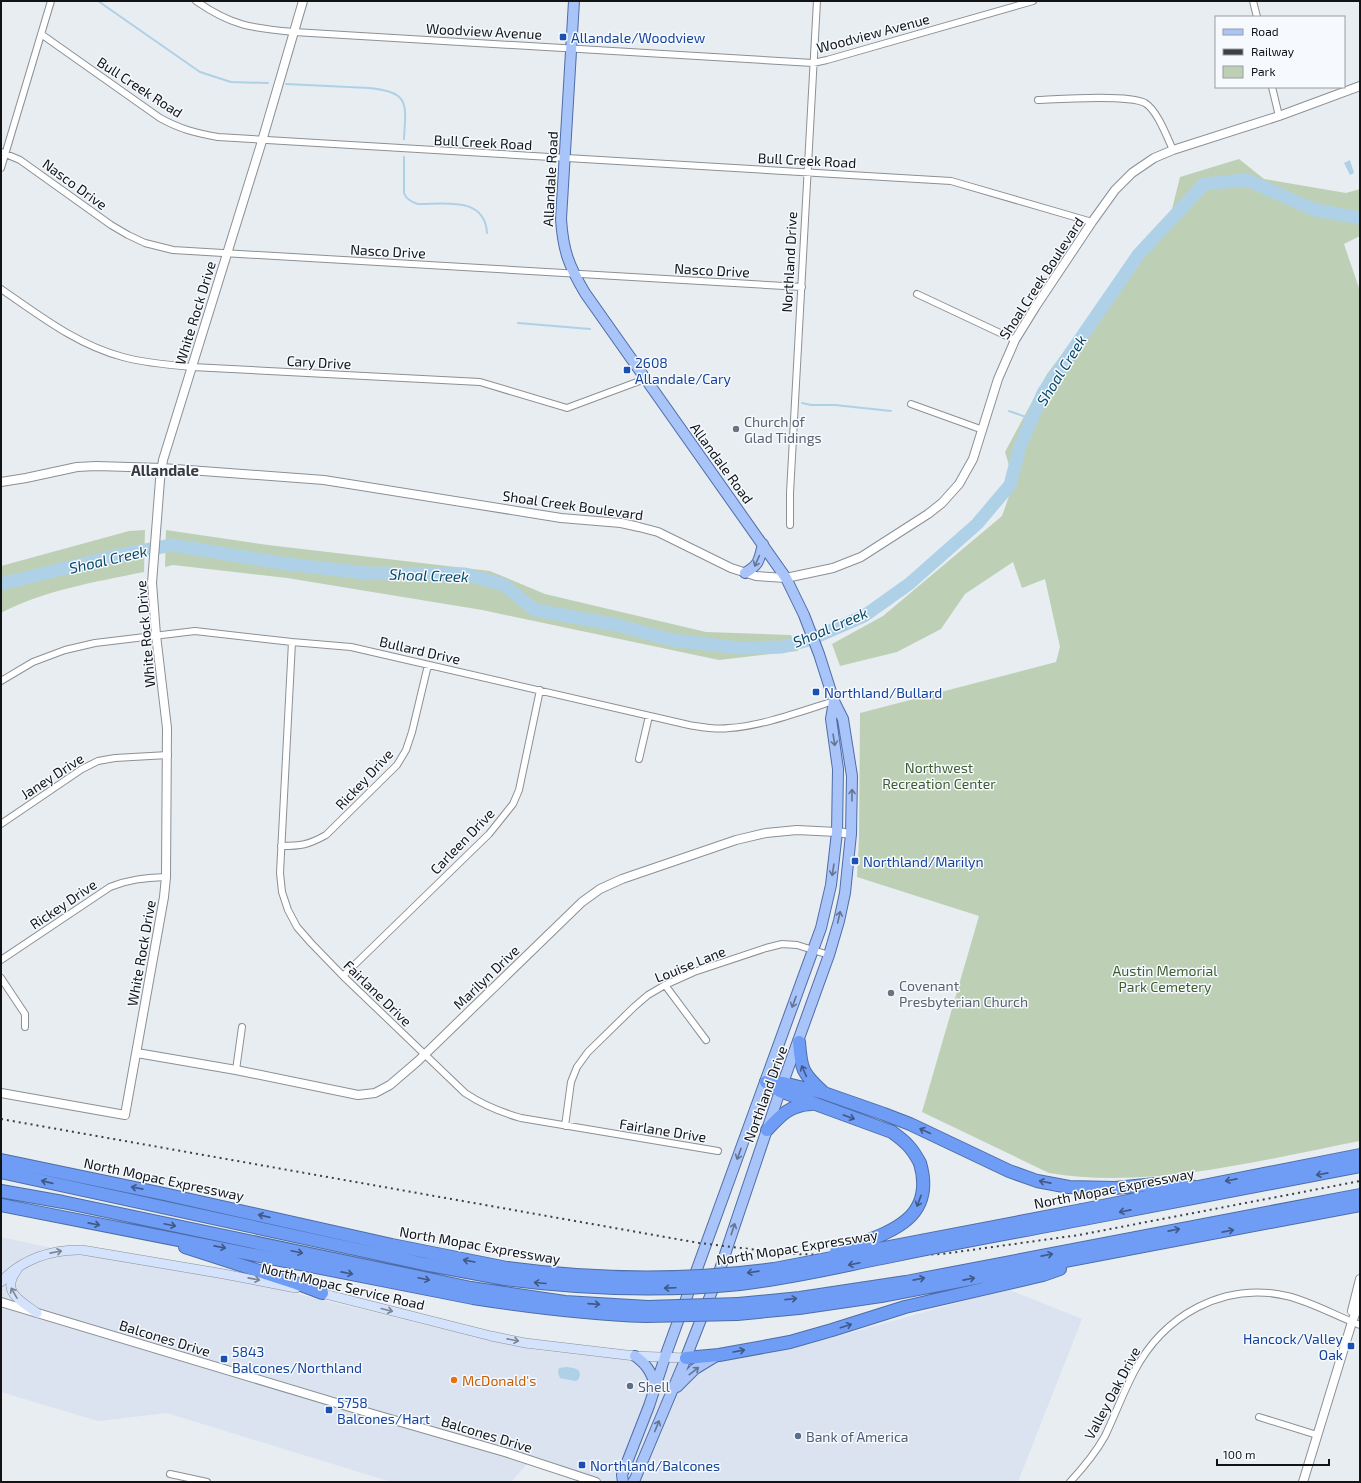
<svg xmlns="http://www.w3.org/2000/svg" width="1361" height="1483" viewBox="0 0 1361 1483" font-family="'Exo 2',sans-serif">
  <rect width="100%" height="100%" fill="#e8edf2"/>
  <path fill="#dae3ef" d="M1,1237L89,1256L214,1277L282,1290L455,1332L536,1350L652,1362L721,1361L832,1338L971,1299L1010,1290L1082,1319L1018,1482H606L534,1456L511,1482H391L167,1413L98,1421L1,1392Z"/>
  <path fill="#bdd0b6" d="M1239,159L1264,179L1346,193L1360,189V236L1344,244L1360,291V1141C1262,1160 1148,1190 1049,1173L922,1112L979,916L857,877L859,838L860,713L1056,662L1060,647L1045,579L1022,588L1013,562L965,594L941,629L897,652L840,666L832,644L883,616L1002,516L1014,482L1005,452L1047,374L1138,255L1169,221L1180,177Z
    M145,530L144,572C95,582 45,590 1,613V566L129,531Z
    M166,530L268,545L490,571L545,594L706,632L791,635L798,651L719,660L482,610L287,578L173,565L165,567Z"/>
  <path fill="#aed1e7" d="M1350,160L1354,173L1350,175L1344,163Z
    M566,1367C575,1368 584,1369 578,1380L575,1381L560,1378L558,1373L559,1368Z"/>
  <g fill="none" stroke-linecap="round" stroke-linejoin="round">
    <path stroke="#aed1e7" stroke-width="2" d="M98,1L200,72L231,82L268,83
      M286,84L369,88C410,92 406,103 404,139
      M404,157V193C406,199 411,202 418,204C444,204 485,196 487,233
      M518,323L590,329
      M802,403L811,405H835L891,411
      M1009,411L1032,419"/>
    <path stroke="#aed1e7" stroke-width="13" d="M1,584L115,556L172,545L287,564L366,573L465,574L504,585L535,610L617,625L671,640L740,648L782,647L809,640L864,616L909,584L977,524L1010,485L1020,446L1043,393L1138,255L1204,184L1247,180L1315,210L1360,218"/>
    <defs>
      <path id="minor" d="M196,1C232,26 251,28 294,32L813,63L827,60L1033,1
        M1253,1L1257,17
        M41,34L160,118C180,129 195,133 218,137L951,181L1092,222
        M1272,87L1279,116
        M1038,100C1060,99 1128,94 1145,103C1157,110 1167,137 1173,150
        M1,152L20,160L111,225L128,235L145,243L173,250L802,287
        M1,168L51,1
        M1,289C39,315 77,345 123,357C145,363 168,365 192,367L480,382L567,408L645,379
        M917,294L1015,340
        M911,404L983,430
        M790,525V493L817,1
        M292,642L280,873L282,892L288,910L297,927L311,943L343,976L465,1093C483,1105 500,1112 521,1118L718,1151
        M1,681L33,662L65,650L95,643L195,631L292,642L351,647L689,725C702,727 716,730 729,728C762,726 802,711 834,701
        M639,759L649,716
        M1,824L82,769L98,761L115,758L168,755
        M281,846C301,846 308,845 326,835L397,765L406,750L412,732L428,665
        M1,960L110,887C130,879 145,878 166,877
        M343,976L489,834L513,804L519,790L540,690
        M1,978L25,1014V1027
        M665,985L706,1040
        M236,1070L242,1027
        M565,1126L571,1082L577,1067L588,1052L634,1007L648,995L665,985L694,972L766,948L782,944L797,945L829,955
        M1259,1417L1317,1435
        M170,1474L207,1482
        M1070,1482C1083,1468 1096,1452 1105,1436C1115,1415 1123,1393 1134,1372C1163,1316 1223,1281 1287,1296C1312,1302 1336,1316 1360,1325"/>
      <path id="tertiary" d="M1,482L26,478L77,467L96,466L162,468L324,480L561,518L621,523L639,527L658,532L731,568L756,576L786,578L833,568L861,557L928,514L942,503L959,484L973,459L998,379L1015,340L1036,306L1092,222L1115,190L1132,173L1154,158L1173,150L1279,116L1360,86
        M137,1053L236,1070L358,1095L375,1093L390,1085L418,1061L582,902L600,889L622,879L736,840L766,833L797,830L837,832L851,834
        M1,1093L125,1115L164,897L166,877L167,728L156,635L152,583L160,480L163,460L262,141L303,1
        M1,1302L373,1414L508,1453L596,1482
        M1352,1311L1360,1279
        M1303,1482L1352,1322L1360,1301"/>
      <path id="secondary" d="M17,1270C0,1292 21,1301 37,1313
        M1,1282C21,1259 53,1249 82,1250L224,1274L296,1288
        M317,1292L491,1336L525,1343L635,1356L686,1358"/>
      <path id="primary" d="M574,1L561,219C563,251 569,266 585,293L786,578L804,615L819,654L834,701L843,719L852,776L851,834L845,893L839,921L829,955L780,1091L716,1281L683,1365L635,1479L633,1482
        M745,573C760,564 759,560 763,544
        M635,1356C646,1364 651,1371 655,1385
        M677,1387L695,1369L718,1355
        M623,1482L622,1475L649,1406L665,1357L821,928L831,885L837,832L838,769L831,719L834,701"/>
      <path id="motorway" d="M799,1042C801,1069 802,1073 823,1092
        M766,1082L783,1083L824,1093L884,1114L910,1124L1009,1171L1037,1181L1069,1187L1115,1188L1166,1183L1195,1187
        M766,1082L780,1091L892,1132C906,1142 912,1148 920,1163
        M767,1130C781,1115 790,1105 811,1104
        M1,1160L164,1194L392,1245L507,1268
        M1,1172L424,1264L505,1279
        M1,1191L63,1202L471,1288L565,1302L648,1307
        M1,1205L473,1298C531,1307 588,1314 646,1316
        M1082,1210L1360,1155
        M1084,1219L1360,1166
        M185,1247L293,1282L322,1293
        M738,1304L800,1298L906,1282L1360,1195
        M737,1314L799,1308L881,1296L1360,1205
        M686,1358L719,1355L790,1342L832,1330L905,1307L1043,1275L1060,1269"/>
    </defs>
    <use href="#minor" stroke="#8b9095" stroke-width="8"/>
    <use href="#tertiary" stroke="#8b9095" stroke-width="10"/>
    <use href="#secondary" stroke="#8b9095" stroke-width="10"/>
    <use href="#primary" stroke="#4e6da7" stroke-width="12"/>
    <use href="#motorway" stroke="#4e6da7" stroke-width="14"/>
    <use href="#minor" stroke="#fff" stroke-width="6"/>
    <use href="#tertiary" stroke="#fff" stroke-width="8"/>
    <use href="#secondary" stroke="#d4e2fc" stroke-width="9"/>
    <use href="#primary" stroke="#a9c4f9" stroke-width="10"/>
    <use href="#motorway" stroke="#6f9df5" stroke-width="12"/>
    <path stroke="#3d3f42" stroke-width="2" stroke-dasharray="2 4" stroke-linecap="butt" d="M1,1119L699,1243L791,1254L888,1256L942,1254L1079,1235L1360,1181"/>
    <defs>
      <path id="motorway-bridge" d="M836,1252C879,1235 938,1225 920,1163
        M507,1268C596,1280 685,1281 774,1269L1082,1210
        M505,1279C583,1289 662,1292 740,1284C793,1278 845,1265 897,1255C959,1242 1022,1231 1084,1219
        M648,1307L738,1304
        M646,1316L737,1314"/>
    </defs>
    <use href="#motorway-bridge" stroke="#4e6da7" stroke-width="14" stroke-linecap="butt"/>
    <use href="#motorway-bridge" stroke="#6f9df5" stroke-width="12"/>
  </g>
  <defs><path id="oneway-shaft" d="M-6 0H5M1.5-3L5.5 0L1.5 3" fill="none" stroke-width="1.6" stroke-linecap="round" stroke-linejoin="round"/></defs>
  <g stroke="#657492">
    <use href="#oneway-shaft" transform="translate(757 561) rotate(114)"/>
    <use href="#oneway-shaft" transform="translate(834 740) rotate(81)"/>
    <use href="#oneway-shaft" transform="translate(852 795) rotate(-89)"/>
    <use href="#oneway-shaft" transform="translate(833 870) rotate(99)"/>
    <use href="#oneway-shaft" transform="translate(839 917) rotate(-77)"/>
    <use href="#oneway-shaft" transform="translate(794 1002) rotate(110)"/>
    <use href="#oneway-shaft" transform="translate(739 1154) rotate(110)"/>
    <use href="#oneway-shaft" transform="translate(733 1229) rotate(-72)"/>
    <use href="#oneway-shaft" transform="translate(694 1371) rotate(-38)"/>
    <use href="#oneway-shaft" transform="translate(657 1426) rotate(-68)"/>
  </g>
  <g stroke="#405885">
    <use href="#oneway-shaft" transform="translate(804 1071) rotate(-114)"/>
    <use href="#oneway-shaft" transform="translate(849 1117) rotate(20)"/>
    <use href="#oneway-shaft" transform="translate(925 1131) rotate(-155)"/>
    <use href="#oneway-shaft" transform="translate(1322 1174) rotate(169)"/>
    <use href="#oneway-shaft" transform="translate(1231 1180) rotate(169)"/>
    <use href="#oneway-shaft" transform="translate(47 1182) rotate(-167)"/>
    <use href="#oneway-shaft" transform="translate(1045 1182) rotate(-169)"/>
    <use href="#oneway-shaft" transform="translate(137 1188) rotate(-169)"/>
    <use href="#oneway-shaft" transform="translate(919 1201) rotate(110)"/>
    <use href="#oneway-shaft" transform="translate(1125 1211) rotate(169)"/>
    <use href="#oneway-shaft" transform="translate(264 1216) rotate(-167)"/>
    <use href="#oneway-shaft" transform="translate(94 1224) rotate(11)"/>
    <use href="#oneway-shaft" transform="translate(170 1225) rotate(12)"/>
    <use href="#oneway-shaft" transform="translate(1174 1230) rotate(-11)"/>
    <use href="#oneway-shaft" transform="translate(1228 1231) rotate(-11)"/>
    <use href="#oneway-shaft" transform="translate(220 1247) rotate(11)"/>
    <use href="#oneway-shaft" transform="translate(297 1252) rotate(12)"/>
    <use href="#oneway-shaft" transform="translate(1047 1255) rotate(-11)"/>
    <use href="#oneway-shaft" transform="translate(469 1261) rotate(-170)"/>
    <use href="#oneway-shaft" transform="translate(854 1264) rotate(168)"/>
    <use href="#oneway-shaft" transform="translate(753 1272) rotate(172)"/>
    <use href="#oneway-shaft" transform="translate(347 1273) rotate(11)"/>
    <use href="#oneway-shaft" transform="translate(424 1279) rotate(12)"/>
    <use href="#oneway-shaft" transform="translate(919 1279) rotate(-11)"/>
    <use href="#oneway-shaft" transform="translate(969 1279) rotate(-11)"/>
    <use href="#oneway-shaft" transform="translate(540 1283) rotate(-175)"/>
    <use href="#oneway-shaft" transform="translate(670 1288) rotate(178)"/>
    <use href="#oneway-shaft" transform="translate(791 1299) rotate(-6)"/>
    <use href="#oneway-shaft" transform="translate(594 1304) rotate(4)"/>
    <use href="#oneway-shaft" transform="translate(846 1326) rotate(-18)"/>
    <use href="#oneway-shaft" transform="translate(739 1351) rotate(-10)"/>
  </g>
  <g stroke="#7c8594">
    <use href="#oneway-shaft" transform="translate(56 1252) rotate(-11)"/>
    <use href="#oneway-shaft" transform="translate(254 1279) rotate(11)"/>
    <use href="#oneway-shaft" transform="translate(14 1293) rotate(-120)"/>
    <use href="#oneway-shaft" transform="translate(387 1310) rotate(14)"/>
    <use href="#oneway-shaft" transform="translate(513 1340) rotate(11)"/>
  </g>
  <g fill="#1a4fb4" stroke="#f6faff" stroke-width="1.5">
    <rect x="559" y="33" width="8" height="8" rx="2"/>
    <rect x="623" y="366" width="8" height="8" rx="2"/>
    <rect x="812" y="688" width="8" height="8" rx="2"/>
    <rect x="851" y="857" width="8" height="8" rx="2"/>
    <rect x="1347" y="1342" width="8" height="8" rx="2"/>
    <rect x="220" y="1355" width="8" height="8" rx="2"/>
    <rect x="325" y="1406" width="8" height="8" rx="2"/>
    <rect x="578" y="1461" width="8" height="8" rx="2"/>
  </g>
  <g fill="#6b7280" stroke="#f6faff" stroke-width="1.5">
    <circle cx="736" cy="429" r="4"/>
    <circle cx="891" cy="993" r="4"/>
  </g>
  <circle fill="#e8710a" stroke="#f6faff" stroke-width="1.5" cx="454" cy="1380" r="4"/>
  <g fill="#5c6f8a" stroke="#f6faff" stroke-width="1.5">
    <circle cx="630" cy="1386" r="4"/>
    <circle cx="798" cy="1436" r="4"/>
  </g>
  <g text-anchor="middle" dominant-baseline="central" stroke-width="3" stroke-linejoin="round" paint-order="stroke">
    <g font-size="14" fill="#111315" stroke="#f6faff">
      <text transform="translate(484 31) rotate(3)">Woodview Avenue</text>
      <text transform="translate(873 33) rotate(-15)">Woodview Avenue</text>
      <text transform="translate(140 87) rotate(33)">Bull Creek Road</text>
      <text transform="translate(483 142) rotate(3)">Bull Creek Road</text>
      <text transform="translate(807 160) rotate(3)">Bull Creek Road</text>
      <text transform="translate(550 179) rotate(-87)">Allandale Road</text>
      <text transform="translate(75 184) rotate(36)">Nasco Drive</text>
      <text transform="translate(388 251) rotate(3)">Nasco Drive</text>
      <text transform="translate(789 262) rotate(-87)">Northland Drive</text>
      <text transform="translate(712 270) rotate(3)">Nasco Drive</text>
      <text transform="translate(1041 278) rotate(-57)">Shoal Creek Boulevard</text>
      <text transform="translate(195 313) rotate(-73)">White Rock Drive</text>
      <text transform="translate(319 362) rotate(3)">Cary Drive</text>
      <text transform="translate(722 463) rotate(54)">Allandale Road</text>
      <text transform="translate(573 505) rotate(8)">Shoal Creek Boulevard</text>
      <text transform="translate(145 634) rotate(-95)">White Rock Drive</text>
      <text transform="translate(420 650) rotate(13)">Bullard Drive</text>
      <text transform="translate(52 776) rotate(-33)">Janey Drive</text>
      <text transform="translate(364 779) rotate(-47)">Rickey Drive</text>
      <text transform="translate(462 841) rotate(-46)">Carleen Drive</text>
      <text transform="translate(63 904) rotate(-34)">Rickey Drive</text>
      <text transform="translate(141 953) rotate(-80)">White Rock Drive</text>
      <text transform="translate(690 964) rotate(-22)">Louise Lane</text>
      <text transform="translate(486 977) rotate(-44)">Marilyn Drive</text>
      <text transform="translate(378 993) rotate(44)">Fairlane Drive</text>
      <text transform="translate(765 1094) rotate(-70)">Northland Drive</text>
      <text transform="translate(663 1130) rotate(9)">Fairlane Drive</text>
      <text transform="translate(164 1179) rotate(12)">North Mopac Expressway</text>
      <text transform="translate(1114 1188) rotate(-11)">North Mopac Expressway</text>
      <text transform="translate(480 1245) rotate(10)">North Mopac Expressway</text>
      <text transform="translate(797 1247) rotate(-9)">North Mopac Expressway</text>
      <text transform="translate(343 1286) rotate(13)">North Mopac Service Road</text>
      <text transform="translate(165 1338) rotate(17)">Balcones Drive</text>
      <text transform="translate(1112 1393) rotate(-62)">Valley Oak Drive</text>
      <text transform="translate(487 1434) rotate(17)">Balcones Drive</text>
    </g>
    <g font-size="14" fill="#164399" stroke="#f6faff" text-anchor="start">
      <text x="571" y="37">Allandale/Woodview</text>
      <text x="635" y="362">2608<tspan x="635" dy="16">Allandale/Cary</tspan></text>
      <text x="824" y="692">Northland/Bullard</text>
      <text x="863" y="861">Northland/Marilyn</text>
      <text x="1343" y="1338" text-anchor="end">Hancock/Valley<tspan x="1343" dy="16">Oak</tspan></text>
      <text x="232" y="1351">5843<tspan x="232" dy="16">Balcones/Northland</tspan></text>
      <text x="337" y="1402">5758<tspan x="337" dy="16">Balcones/Hart</tspan></text>
      <text x="590" y="1465">Northland/Balcones</text>
    </g>
    <g font-size="14" fill="#5b616d" stroke="#f6faff" text-anchor="start">
      <text x="744" y="421">Church of<tspan x="744" dy="16">Glad Tidings</tspan></text>
      <text x="899" y="985">Covenant<tspan x="899" dy="16">Presbyterian Church</tspan></text>
    </g>
    <g font-size="14" fill="#3e5c2f" stroke="#f6faff">
      <text x="939" y="767">Northwest<tspan x="939" dy="16">Recreation Center</tspan></text>
      <text x="1165" y="970">Austin Memorial<tspan x="1165" dy="16">Park Cemetery</tspan></text>
    </g>
    <g font-size="14" fill="#c56008" stroke="#f6faff" text-anchor="start">
      <text x="462" y="1380">McDonald's</text>
    </g>
    <g font-size="14" fill="#4e5e75" stroke="#f6faff" text-anchor="start">
      <text x="638" y="1386">Shell</text>
      <text x="806" y="1436">Bank of America</text>
    </g>
    <g font-size="15" font-style="italic" fill="#074867" stroke="#f6faff">
      <text transform="translate(1061 370) rotate(-58)">Shoal Creek</text>
      <text transform="translate(108 559) rotate(-13)">Shoal Creek</text>
      <text transform="translate(429 575) rotate(2)">Shoal Creek</text>
      <text transform="translate(830 627) rotate(-23)">Shoal Creek</text>
    </g>
    <g font-size="15" font-weight="bold" fill="#363a3e" stroke="#f6faff">
      <text x="165" y="470">Allandale</text>
    </g>
  </g>
  <rect width="1361" height="1483" fill="none" stroke="#111315" stroke-width="4"/>
  <rect x="1215" y="16" width="130" height="72" fill="#f6faff" stroke="#9a9ea1"/>
  <rect x="1223" y="29" width="20" height="6" fill="#a9c4f9" stroke="#9a9ea1"/>
  <text x="1251" y="36" font-size="12" fill="#111315">Road</text>
  <rect x="1223" y="49" width="20" height="6" fill="#3d3f42" stroke="#9a9ea1"/>
  <text x="1251" y="56" font-size="12" fill="#111315">Railway</text>
  <rect x="1223" y="66" width="20" height="12" fill="#bdd0b6" stroke="#9a9ea1"/>
  <text x="1251" y="76" font-size="12" fill="#111315">Park</text>
  <path d="M1217 1459v6h112v-6" fill="none" stroke="#111315" stroke-width="2"/>
  <text x="1223" y="1459" font-size="12" fill="#111315" stroke="#f6faff" stroke-width="3" paint-order="stroke">100 m</text>
</svg>
